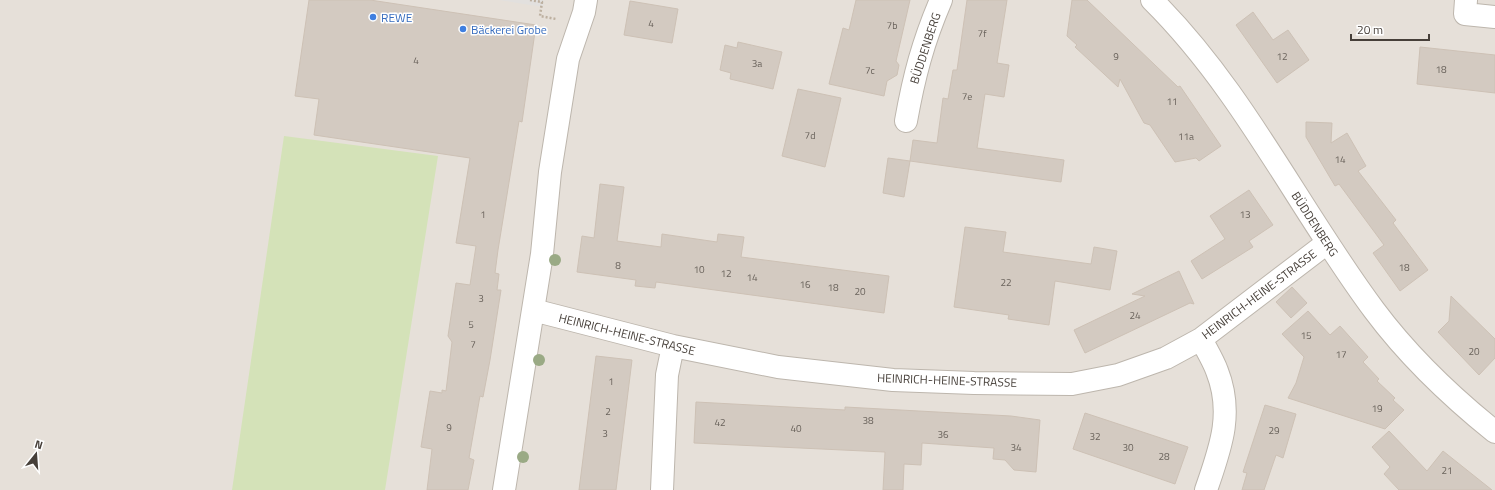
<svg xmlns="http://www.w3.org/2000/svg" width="1495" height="490" viewBox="0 0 1495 490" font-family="'Titillium Web',sans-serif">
  <rect width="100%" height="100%" fill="#f3efea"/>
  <path fill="#e6e0d9" d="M0,0H1495V490H0Z"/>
  <path fill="#d4e2b8" d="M284,136L438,156L385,490H232Z"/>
  <path fill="#e2e0de" d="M499,0H544L543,7Z"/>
  <path fill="#d3cac1" stroke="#cdc1b5" d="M309,0H370L536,25L522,122L519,121L498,250L495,273L499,274L497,290H501L490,360L483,397L480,396L469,458L474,460L468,490H427L432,449L421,447L430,391L442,393V390L446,391L452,342L448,336L456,283L470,285L476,246L456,243L470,158L314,135L319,99L295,96Z
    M856,0H910L896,61L899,65L897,75L887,81L884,96L829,84L843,28L849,30Z
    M967,0H1007L997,63L1009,65L1004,97L985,94L977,148L1064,160L1061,182L910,161L913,140L937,143L943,98L948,99L953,70H957Z
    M1072,0H1087L1178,87L1180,86L1221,146L1199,161L1196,158L1175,162L1150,125L1144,123L1120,79L1118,87L1075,47L1077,45L1067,36Z
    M630,1L678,9L672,43L624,35Z
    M1253,12L1273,40L1288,30L1309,60L1277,83L1236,25Z
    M738,42L782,52L773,89L730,79L731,73L720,70L725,45L737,48Z
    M1420,47L1495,55V93L1417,84Z
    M798,89L841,98L825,167L782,156Z
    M1306,122L1332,123L1331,143L1347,133L1366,166L1358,171L1396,220L1393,223L1428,270L1400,291L1373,253L1384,245L1339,184L1335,186L1306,137Z
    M888,158L910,161L904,197L883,193Z
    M600,184L624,187L617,241L661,247L662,234L717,242L718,234L744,237L741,257L889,276L884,313L656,282L655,288L635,286L636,280L577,272L582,236L594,238Z
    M1249,190L1273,225L1249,241L1253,247L1202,279L1191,261L1225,239L1210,216Z
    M965,227L1006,232L1003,252L1091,264L1094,247L1117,251L1110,290L1055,281L1049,325L1008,319L1009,315L954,307Z
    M1179,271L1194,304L1190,303L1085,353L1074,330L1145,296L1132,294Z
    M1292,287L1307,303L1291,318L1276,302Z
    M1451,296L1495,339V358L1479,375L1438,332L1449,321Z
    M1308,311L1330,335L1340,326L1368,357L1363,362L1379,379L1377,381L1395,398L1393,400L1404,410L1385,429L1288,398L1296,383L1304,357L1282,334Z
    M596,356L632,360L616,490H579Z
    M696,402L845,410V407L1011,416L1040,420L1036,472L1014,470L1005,460L993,459L994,448L922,443L921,465L904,464L903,490H883L885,452L694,443Z
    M1265,405L1296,414L1283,458L1276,455L1264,490H1242L1247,473L1243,472Z
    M1085,413L1188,447L1175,484L1073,449Z
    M1389,431L1427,471L1443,451L1492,490H1399L1384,474L1390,467L1372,447Z"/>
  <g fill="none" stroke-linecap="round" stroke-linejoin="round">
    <defs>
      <path id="street" d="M1152,0C1243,90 1298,208 1374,310C1409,357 1449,395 1495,432
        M1466,0L1465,14L1495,17
        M906,121C914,76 923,42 941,0
        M533,310L673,346L778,367L893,380L974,383L1072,384L1118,375L1166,358L1201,339L1327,243
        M1201,339C1206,349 1213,360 1217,371C1234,414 1220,449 1206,490
        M504,490L542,254L550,172L568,59L584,12L586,0
        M662,490L667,375L673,346"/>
    </defs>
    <use href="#street" stroke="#bdb6ad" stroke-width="24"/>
    <path stroke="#bdb0a0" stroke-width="2.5" stroke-dasharray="2 2" stroke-linecap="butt" d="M530,0L542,2L540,16L556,19"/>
    <use href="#street" stroke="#fff" stroke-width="22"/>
  </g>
  <g fill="#9aaa85">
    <circle cx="555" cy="260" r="6"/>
    <circle cx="539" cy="360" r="6"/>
    <circle cx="523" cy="457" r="6"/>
  </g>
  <g fill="#3f7fe0" stroke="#fff" stroke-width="1.5">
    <circle cx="373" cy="17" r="4"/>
    <circle cx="463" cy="29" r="4"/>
  </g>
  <g text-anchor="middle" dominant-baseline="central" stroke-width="3" stroke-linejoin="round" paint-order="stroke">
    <g font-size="10" fill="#69625b">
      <text x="651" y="23">4</text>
      <text x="892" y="25">7b</text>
      <text x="982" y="33">7f</text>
      <text x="1116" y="56">9</text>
      <text x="1282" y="56">12</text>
      <text x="416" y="60">4</text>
      <text x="757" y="63">3a</text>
      <text x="1441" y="69">18</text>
      <text x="870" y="70">7c</text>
      <text x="967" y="96">7e</text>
      <text x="1172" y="101">11</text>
      <text x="810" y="135">7d</text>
      <text x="1186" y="136">11a</text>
      <text x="1340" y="159">14</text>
      <text x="483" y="214">1</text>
      <text x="1245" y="214">13</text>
      <text x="618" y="265">8</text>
      <text x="1404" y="267">18</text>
      <text x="699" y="269">10</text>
      <text x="726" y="273">12</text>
      <text x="752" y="277">14</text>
      <text x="1006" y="282">22</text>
      <text x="805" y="284">16</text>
      <text x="833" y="287">18</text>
      <text x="860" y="291">20</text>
      <text x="481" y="298">3</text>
      <text x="1135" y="315">24</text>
      <text x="471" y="324">5</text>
      <text x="1306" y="335">15</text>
      <text x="473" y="344">7</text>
      <text x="1474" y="351">20</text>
      <text x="1341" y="354">17</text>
      <text x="611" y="381">1</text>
      <text x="1377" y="408">19</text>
      <text x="608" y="411">2</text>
      <text x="868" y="420">38</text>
      <text x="720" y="422">42</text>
      <text x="449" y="427">9</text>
      <text x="796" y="428">40</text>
      <text x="1274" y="430">29</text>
      <text x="605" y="433">3</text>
      <text x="943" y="434">36</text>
      <text x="1095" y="436">32</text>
      <text x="1016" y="447">34</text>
      <text x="1128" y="447">30</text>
      <text x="1164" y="456">28</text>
      <text x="1447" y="470">21</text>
    </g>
    <g font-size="12" fill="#366cbe" stroke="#fff" text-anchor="start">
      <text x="381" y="17">REWE</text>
      <text x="471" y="29">Bäckerei Grobe</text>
    </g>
    <g font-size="12" fill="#463f39" stroke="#fff">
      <text transform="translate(925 48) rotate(-72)">BÜDDENBERG</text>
      <text transform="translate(1315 224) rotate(57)">BÜDDENBERG</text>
      <text transform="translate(1259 294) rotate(-37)">HEINRICH-HEINE-STRASSE</text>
      <text transform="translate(627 334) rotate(14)">HEINRICH-HEINE-STRASSE</text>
      <text transform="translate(947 380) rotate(2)">HEINRICH-HEINE-STRASSE</text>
    </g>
  </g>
  <g transform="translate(36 454) rotate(17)" stroke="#ffffff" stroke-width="3" paint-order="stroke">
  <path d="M0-3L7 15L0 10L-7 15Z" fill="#463f39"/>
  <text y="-6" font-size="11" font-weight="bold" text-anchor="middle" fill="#463f39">N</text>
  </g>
  <path d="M1351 34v6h78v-6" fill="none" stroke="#463f39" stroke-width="2"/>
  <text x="1357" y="34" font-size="12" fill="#463f39" stroke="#ffffff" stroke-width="3" paint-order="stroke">20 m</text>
</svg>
